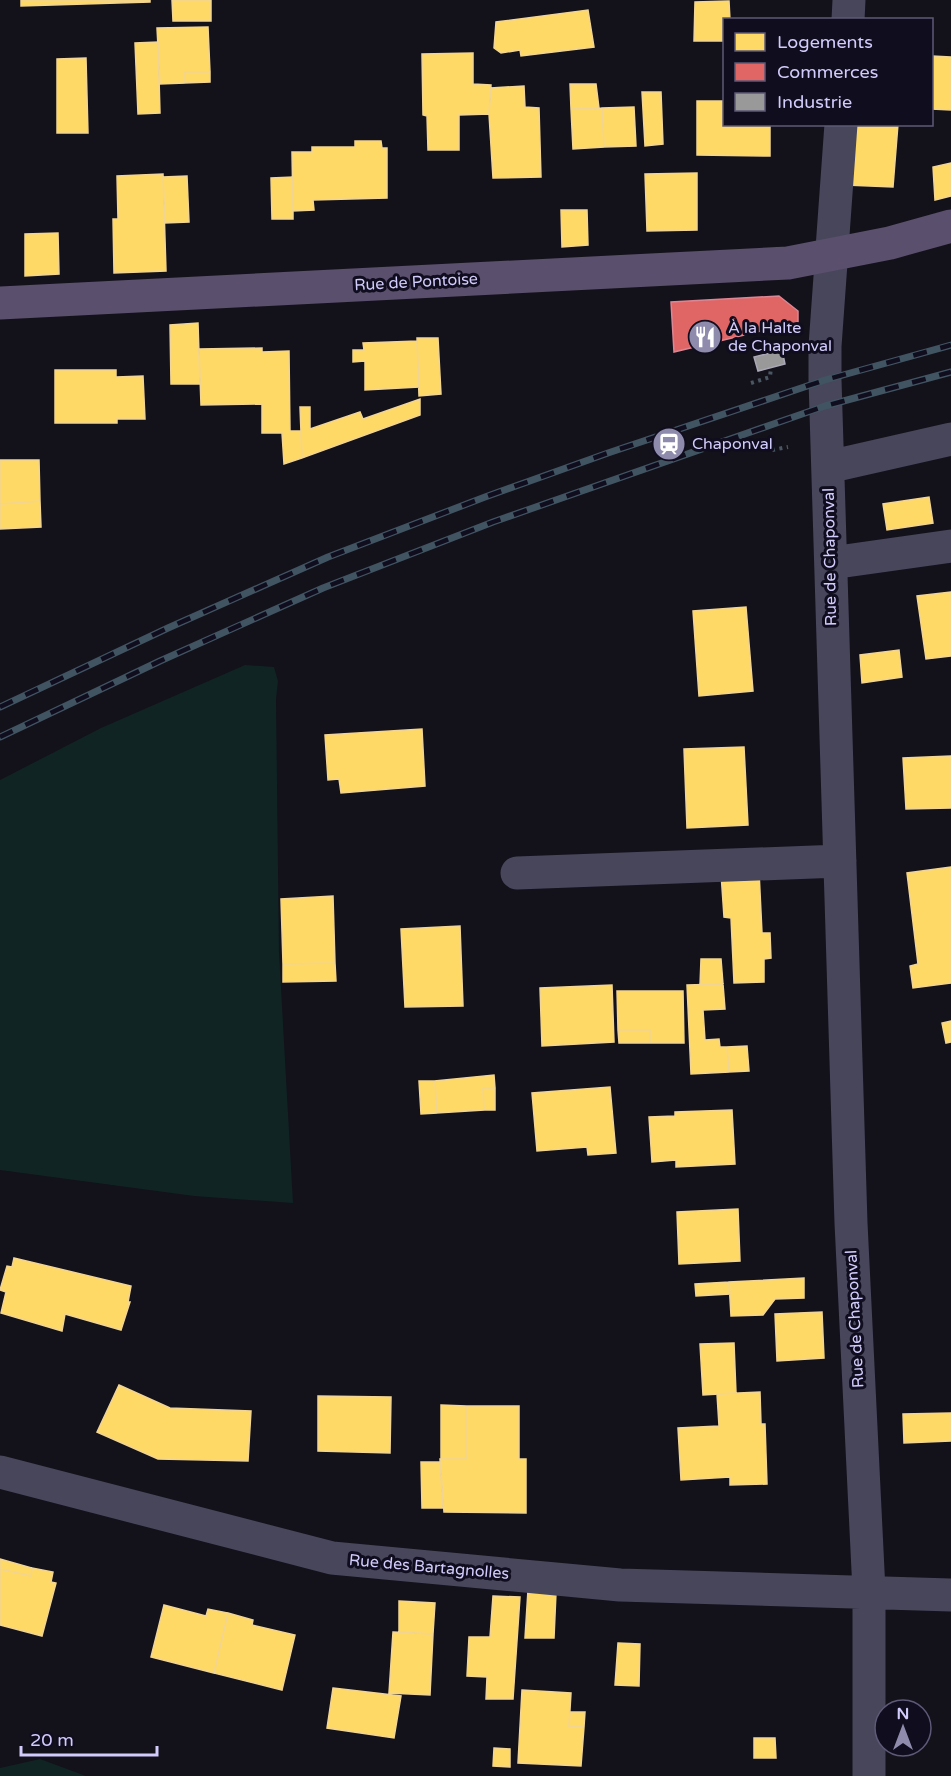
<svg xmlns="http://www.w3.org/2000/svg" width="951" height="1776" viewBox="0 0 951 1776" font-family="'Varela Round',sans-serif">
  <rect width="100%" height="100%" fill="#13111a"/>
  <path fill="#102424" d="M245,665L274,667L278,681L276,699L279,952L293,1203L194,1196L0,1170V780L101,728Z
    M40,1759L86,1776H0V1768Z"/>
  <path fill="#ffd966" stroke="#f2d593" stroke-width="1.5" d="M21,0H150V2L21,6Z
    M172,0H211V21H173Z
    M729,1L730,20H724V41H694L695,2Z
    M588,10L594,47L521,56L520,50L501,53L494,48L496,22Z
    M208,27L210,72H185V83L160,84L157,28Z
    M158,42L160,113L138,114L135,43Z
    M473,53V84L491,85L489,114L459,115V150H428L427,116L423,115L422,54Z
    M932,56L951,57V110L932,109Z
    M86,58L88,133H57V59Z
    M185,72H210V82L185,83Z
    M570,84H596L599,108L571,109Z
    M524,86L525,107L539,108L541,177L493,178L489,114L491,88Z
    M642,92H661L663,144L645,146Z
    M697,101H724V124H770V156L697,155Z
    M634,107L636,146L604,147L602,108Z
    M602,108L604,147L573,149L571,109Z
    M849,124H898L893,187L846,185Z
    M355,141H381L382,148H387V198L313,200L314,210L293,211L292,152H312V147H355Z
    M951,163V196L935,200L933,167Z
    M697,173V230L647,231L645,174Z
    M163,174L166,271L114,273L113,219H118L117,176Z
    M187,176L189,222L165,223L163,177Z
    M293,177V219H272L271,178Z
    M561,210H587L588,245L562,247Z
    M58,233L59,274L25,276V234Z
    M198,323L200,384H171L170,325Z
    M417,338H438L441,394L419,396Z
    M417,341L419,387L365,390V361L353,362V350H364L363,343Z
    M262,348V352L289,351L290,431H301L302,458L284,464L282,433H262V404L201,405L199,349Z
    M55,370H116V377L143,376L145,419H117V423H55Z
    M420,399V415L302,458L300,407H310V429L360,412L363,419Z
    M0,460H39L40,501L0,504Z
    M929,497L933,523L887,530L883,504Z
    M40,501L41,527L0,529V504Z
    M951,592V656L926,659L917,596Z
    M746,607L753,691L699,696L693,611Z
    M899,650L902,677L862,683L860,655Z
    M422,729L425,786L341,793L339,779L328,780L325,735Z
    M744,747L748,825L687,828L684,749Z
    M951,756V808L906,809L903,758Z
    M951,867V983L913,988L910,966L918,964L907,873Z
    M759,871L762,933H770L771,958L764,959V982L734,983L731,918L724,917L721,873Z
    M333,896L335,963L283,964L281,899Z
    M460,926L463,1006L405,1007L401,929Z
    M701,959H721L723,984L700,985Z
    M335,963L336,981L283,982V964Z
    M723,984L725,1009L703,1010L705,1040L719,1039L720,1047H727L729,1072L691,1074L687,985Z
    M612,985L614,1042L542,1046L540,988Z
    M617,991H683L684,1043H650V1030H618Z
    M951,1021V1042L946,1043L942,1023Z
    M618,1030H650V1043H619Z
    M747,1046L749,1071L729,1072L727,1047Z
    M494,1075L495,1088H483L484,1110L437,1113L435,1081Z
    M419,1081H435L437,1113L421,1114Z
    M610,1087L616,1153L588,1155L587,1147L537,1151L532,1093Z
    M483,1088H495V1110H484Z
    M732,1110L735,1164L676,1167V1160L652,1162L649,1117L675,1116V1112Z
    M738,1209L740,1261L679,1264L677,1212Z
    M14,1258L131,1286L128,1302H130L121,1330L65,1314L62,1331L1,1313L6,1292L0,1290L7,1266L12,1267Z
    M804,1278V1298L775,1299L763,1315L731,1316L729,1282Z
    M729,1282L730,1294L696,1296L695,1284Z
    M822,1312L824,1358L777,1361L775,1314Z
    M734,1343L736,1393L703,1395L700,1344Z
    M119,1385L170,1408L251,1411L248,1461L158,1459L97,1432Z
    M760,1392L761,1424H765L767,1484L730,1485V1477L681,1480L678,1428L719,1426L717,1394Z
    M318,1396L391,1397L390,1453L318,1451Z
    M441,1405L466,1406V1459H441Z
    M466,1406H519V1459H526V1513L444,1512L440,1459H466Z
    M951,1413V1441L904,1443L903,1414Z
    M421,1462H440L443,1508H422Z
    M0,1559L32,1568L31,1576L0,1569Z
    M32,1568L53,1572L51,1582L56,1583L42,1636L0,1625V1569L31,1576Z
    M528,1590L556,1593L554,1638H525Z
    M493,1596L520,1597L513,1699H486L487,1677L467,1676L469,1637H490Z
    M399,1601L435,1603L433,1634L399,1632Z
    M164,1605L206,1616L208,1609L228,1613L214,1673L151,1657Z
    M228,1613L253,1620L252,1625L295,1635L282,1690L214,1673Z
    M393,1632L433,1634L430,1695L389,1693Z
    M618,1643L640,1644L639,1686L615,1685Z
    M333,1688L401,1696L394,1738L327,1728Z
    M522,1690L571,1693L569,1726L584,1727L581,1766L518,1763Z
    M570,1712H585L584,1727L569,1726Z
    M754,1738H775L776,1758H754Z
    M494,1748L510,1749V1767L493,1766Z"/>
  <path fill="#e06666" stroke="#dc8593" stroke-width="1.5" d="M779,296L798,311V322L674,352L671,302Z"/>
  <path fill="#999" stroke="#aaa8b7" stroke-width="1.5" d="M782,350L785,364L758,371L754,357Z"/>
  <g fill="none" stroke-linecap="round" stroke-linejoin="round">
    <path stroke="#495763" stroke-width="4" stroke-dasharray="3 4.5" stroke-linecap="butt" d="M751,383L770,377L771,367
      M772,450L788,447"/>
    <path stroke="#47465b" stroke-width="33" d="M848,20L849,0
      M841,124L825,346V380L851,1223L869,1591V1776
      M828,467L951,439
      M831,563L951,546
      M517,873L840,861
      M0,1472L332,1558L620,1585L951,1595"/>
    <path stroke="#5a4f6c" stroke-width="33" d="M0,303L788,263L890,243L951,226"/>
    <defs>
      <path id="rail" d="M0,707L168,628L328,557L485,497L608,453L825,380L951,345
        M0,737L160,661L323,588L493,522L825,406L951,372"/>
    </defs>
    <use href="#rail" stroke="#415462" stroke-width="7"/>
    <use href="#rail" stroke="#100d1e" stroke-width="4.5" stroke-dasharray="14" stroke-linecap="butt"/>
  </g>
  <defs>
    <symbol id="restaurant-disc" viewBox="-11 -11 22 22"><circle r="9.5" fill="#8f8bad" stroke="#100d1e"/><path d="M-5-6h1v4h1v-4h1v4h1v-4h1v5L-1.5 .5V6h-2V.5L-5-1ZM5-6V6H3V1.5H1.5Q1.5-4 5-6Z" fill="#fff"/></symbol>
    <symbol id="station-disc" viewBox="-11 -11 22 22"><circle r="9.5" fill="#8f8bad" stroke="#100d1e"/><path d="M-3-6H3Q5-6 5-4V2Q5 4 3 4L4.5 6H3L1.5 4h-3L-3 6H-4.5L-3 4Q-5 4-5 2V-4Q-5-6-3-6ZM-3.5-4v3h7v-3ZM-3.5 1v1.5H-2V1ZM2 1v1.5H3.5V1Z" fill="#fff"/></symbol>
  </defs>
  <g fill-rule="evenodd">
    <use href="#restaurant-disc" x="686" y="318" width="38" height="38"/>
    <use href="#station-disc" x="650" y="425" width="38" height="38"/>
  </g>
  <g text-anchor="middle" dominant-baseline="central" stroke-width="6" stroke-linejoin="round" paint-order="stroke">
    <g font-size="16" fill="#d2ccfc" stroke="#100d1e">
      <text transform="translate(416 282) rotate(-3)">Rue de Pontoise</text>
      <text transform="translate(830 557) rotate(-91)">Rue de Chaponval</text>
      <text transform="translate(855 1319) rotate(-93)">Rue de Chaponval</text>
      <text transform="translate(429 1567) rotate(5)">Rue des Bartagnolles</text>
    </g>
    <g font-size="16" fill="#d2ccfc" stroke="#100d1e" text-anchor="start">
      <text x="728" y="328">À la Halte<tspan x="728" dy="18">de Chaponval</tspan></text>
      <text x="692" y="444">Chaponval</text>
    </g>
  </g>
  <rect x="723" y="18" width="210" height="108" fill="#100d1e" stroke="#5e5977" stroke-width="1.5"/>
  <rect x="735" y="33" width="30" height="18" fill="#ffd966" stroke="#5e5977" stroke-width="1.5"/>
  <text x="777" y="48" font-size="18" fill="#d2ccfc">Logements</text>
  <rect x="735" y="63" width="30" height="18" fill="#e06666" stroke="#5e5977" stroke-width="1.5"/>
  <text x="777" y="78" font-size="18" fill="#d2ccfc">Commerces</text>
  <rect x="735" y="93" width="30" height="18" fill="#999999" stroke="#5e5977" stroke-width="1.5"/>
  <text x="777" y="108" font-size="18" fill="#d2ccfc">Industrie</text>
  <g transform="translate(903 1728)"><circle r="28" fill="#100d1e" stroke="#5e5977" stroke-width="1.5"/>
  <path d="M0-4.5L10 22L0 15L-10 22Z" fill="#8f8bad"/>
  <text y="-9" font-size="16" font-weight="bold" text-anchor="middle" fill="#d2ccfc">N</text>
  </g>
  <path d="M21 1746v9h136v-9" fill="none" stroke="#d2ccfc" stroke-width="3"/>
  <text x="30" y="1746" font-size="18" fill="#d2ccfc" stroke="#100d1e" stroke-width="4.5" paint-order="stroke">20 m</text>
</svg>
